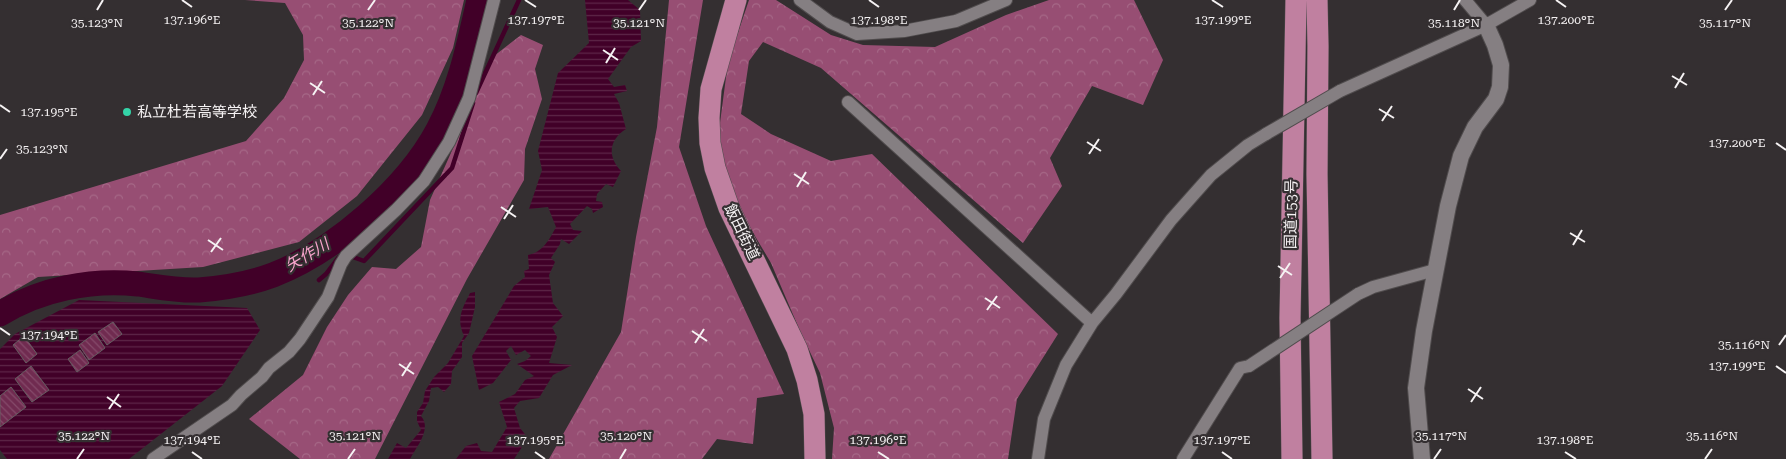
<svg xmlns="http://www.w3.org/2000/svg" width="1786" height="459" viewBox="0 0 1786 459" font-family="'Roboto Serif','Noto Sans JP',serif">
  <defs>
    <pattern id="forest-crowns" width="20" height="18" patternUnits="userSpaceOnUse" patternTransform="scale(1.25)"><rect width="20" height="18" fill="#974e73"/><path d="M2 6a3 3 0 1 1 6 0M12 15a3 3 0 1 1 6 0" fill="none" stroke="#a66887"/></pattern>
    <pattern id="water-rules" width="6" height="5" patternUnits="userSpaceOnUse" patternTransform="scale(1.25)"><rect width="6" height="5" fill="#410028"/><path d="M0 2.5h6" fill="none" stroke="#5d2648"/></pattern>
    <pattern id="building-back-hatch" width="6" height="6" patternUnits="userSpaceOnUse" patternTransform="scale(1.25)"><rect width="6" height="6" fill="#702b50"/><path d="M-1 5l2 2M0 0l6 6M5-1l2 2" fill="none" stroke="#854a6a"/></pattern>
  </defs>
  <rect width="100%" height="100%" fill="#342f31"/>
  <path fill="url(#forest-crowns)" d="M245,0H464L453,48L422,115L357,196L299,242L203,267L38,277L0,299V215L246,141L284,98L304,60L303,35L285,3Z
    M669,0H703L679,147L706,226L784,394L757,398L753,444L717,439L702,459H549L621,332L636,237L657,127Z
    M749,0H776L831,35L863,45L935,47L1006,15L1049,0H1134L1163,60L1143,105L1092,86L1050,158L1062,186L1023,243L821,68L763,42L749,61L741,114L771,134L831,161L872,154L1058,334L1017,399L1008,459H832L834,428L820,373L800,331L771,263L730,194L718,138L728,62Z
    M521,35L543,45L535,69L542,99L525,149L524,180L467,279L375,459H300L249,419L303,375L327,327L348,295L372,267L396,269L421,247L430,200L494,56Z"/>
  <path fill="url(#water-rules)" d="M585,0H628L640,10L641,41L631,47L608,79L614,87L625,85L627,91L614,94L619,103L626,129C609,140 607,156 621,171L613,187L606,184L597,194L596,201L602,202L603,207L593,213L592,209L587,206L570,224L573,230L582,231L569,244L561,239L560,244L551,258L555,262L549,275L553,303L563,316L552,327L557,337L549,363L572,365L553,375L539,398L520,401L514,408L520,428L528,438L514,459H456L466,446L477,443L481,451L492,452L507,427L499,402L515,394L525,380L534,376L517,364L525,361L531,356L525,350L516,355L511,346L506,351L511,360L493,383L479,390L472,356L514,286L525,277L524,271L529,269L528,255C543,252 549,240 556,227L548,207L529,209L542,170L538,151L558,73L589,43Z
    M475,292V307L469,333L462,343V357L452,371L451,384L444,392L438,387L431,388L429,401L421,416C432,429 417,446 410,459H388L397,443L406,448L421,430L417,421V412L423,403L425,391L434,377L448,363L464,336C456,319 462,309 470,293Z
    M79,300L247,308L260,330L222,386L129,459H7L0,450V349L15,334Z"/>
  <g fill="none" stroke-linecap="round" stroke-linejoin="round">
    <path stroke="#410028" stroke-width="4.5" d="M476,93L519,0
      M350,256L364,261L452,168L473,103
      M319,280L326,274L338,258"/>
    <path stroke="#410028" stroke-width="25" d="M0,314C40,289 91,279 138,284C159,287 178,291 199,290C223,288 249,284 273,275C335,251 407,188 438,130C460,89 469,44 479,0"/>
  </g>
  <path fill="url(#building-back-hatch)" stroke="#645e61" d="M113,322L122,334L107,345L98,332Z
    M95,333L105,348L89,360L79,345Z
    M24,336L37,354L26,363L13,345Z
    M80,350L89,363L77,372L68,359Z
    M31,366L49,390L32,402L15,379Z
    M11,387L26,407L0,427V396Z"/>
  <g fill="none" stroke-linecap="round" stroke-linejoin="round">
    <defs>
      <path id="minor" d="M800,0L830,22L857,34L904,31L956,21L1006,0
        M1465,0L1486,25
        M1340,91L1486,25L1530,0
        M848,102L1092,323
        M1358,294L1373,287L1435,270
        M153,459L232,405L241,395L262,377L269,368L289,352L300,339L328,297L341,264L346,256L396,210L424,181L449,142L469,98L494,0
        M1038,459L1044,419L1066,365L1092,323L1116,294L1171,220L1211,175L1248,145L1266,134
        M1183,459L1240,368L1249,366"/>
      <path id="tertiary" d="M1422,459L1416,388L1424,331L1448,206L1461,156L1475,127L1496,99L1500,87L1501,65L1495,45L1486,25"/>
      <path id="trunk" d="M736,0L711,89L709,118L710,143L715,168L729,208L797,349L807,380L814,414L815,459
        M1317,0L1318,46L1317,174L1322,459
        M1292,459L1290,318L1296,0"/>
    </defs>
    <use href="#minor" stroke="#504c4d" stroke-width="14"/>
    <use href="#tertiary" stroke="#504c4d" stroke-width="18"/>
    <use href="#trunk" stroke="#504c4d" stroke-width="22"/>
    <use href="#minor" stroke="#857f82" stroke-width="12"/>
    <use href="#tertiary" stroke="#857f82" stroke-width="16"/>
    <use href="#trunk" stroke="#c080a0" stroke-width="21"/>
    <defs>
      <path id="minor-bridge" d="M1266,134L1340,91
        M1249,366L1358,294"/>
    </defs>
    <use href="#minor-bridge" stroke="#504c4d" stroke-width="14" stroke-linecap="butt"/>
    <use href="#minor-bridge" stroke="#857f82" stroke-width="12"/>
  </g>
  <path fill="none" stroke="#f5f2f3" stroke-width="2" d="M182,0L192,7M525,0L536,7M869,0L879,7M1212,0L1223,7M1556,0L1566,7M97,10L103,0M368,10L375,0M639,10L646,0M1454,10L1460,0M1725,10L1732,0M603,50L618,60M606,63L615,48M1672,76L1687,85M310,83L325,93M1675,88L1684,73M313,95L322,81M0,105L10,112M1379,109L1394,118M1382,121L1392,106M1087,142L1101,151M1776,143L1786,150M1089,154L1099,139M0,159L7,149M794,174L809,184M797,187L806,172M501,207L516,217M504,219L513,205M1570,233L1585,242M208,240L223,250M1573,245L1582,230M211,252L221,238M1278,266L1292,275M1280,278L1290,263M985,298L1000,308M987,310L997,296M0,328L10,335M692,331L707,341M695,343L704,329M1779,345L1786,335M399,364L414,374M1776,366L1786,373M402,376L411,362M1468,389L1483,399M107,397L121,407M1471,402L1481,387M109,409L119,394M192,452L202,459M535,452L545,459M878,452L889,459M1222,452L1232,459M1565,452L1576,459M77,459L84,449M348,459L355,449M620,459L626,449M1434,459L1441,449M1705,459L1712,449"/>
  <circle fill="#34d4a8" stroke="#342f31" stroke-width="2" cx="127" cy="112" r="5"/>
  <g text-anchor="middle" dominant-baseline="central" stroke-width="4.5" stroke-linejoin="round" paint-order="stroke">
    <g font-size="15" fill="#f5f2f3" stroke="#342f31" text-anchor="start">
      <text x="137" y="112">私立杜若高等学校</text>
    </g>
    <g font-size="15" fill="#f5f2f3" stroke="#342f31">
      <text transform="translate(1291 214) rotate(-89)">国道153号</text>
      <text transform="translate(742 232) rotate(64)">飯田街道</text>
    </g>
    <g font-size="16" font-style="italic" fill="#f8a5cd" stroke="#342f31">
      <text transform="translate(307 255) rotate(-31)">矢作川</text>
    </g>
  </g>
  <g font-size="12" text-anchor="middle" fill="#f5f2f3" stroke="#342f31" stroke-width="4.5" stroke-linejoin="round" paint-order="stroke">
    <text x="1566" y="24">137.200°E</text>
    <text x="192" y="24">137.196°E</text>
    <text x="536" y="24">137.197°E</text>
    <text x="879" y="24">137.198°E</text>
    <text x="1223" y="24">137.199°E</text>
    <text x="97" y="27">35.123°N</text>
    <text x="368" y="27">35.122°N</text>
    <text x="639" y="27">35.121°N</text>
    <text x="1454" y="27">35.118°N</text>
    <text x="1725" y="27">35.117°N</text>
    <text x="49" y="116">137.195°E</text>
    <text x="1737" y="147">137.200°E</text>
    <text x="42" y="153">35.123°N</text>
    <text x="49" y="339">137.194°E</text>
    <text x="1744" y="349">35.116°N</text>
    <text x="1737" y="370">137.199°E</text>
    <text x="84" y="440">35.122°N</text>
    <text x="355" y="440">35.121°N</text>
    <text x="626" y="440">35.120°N</text>
    <text x="1441" y="440">35.117°N</text>
    <text x="1712" y="440">35.116°N</text>
    <text x="192" y="444">137.194°E</text>
    <text x="535" y="444">137.195°E</text>
    <text x="878" y="444">137.196°E</text>
    <text x="1222" y="444">137.197°E</text>
    <text x="1565" y="444">137.198°E</text>
  </g>
</svg>
